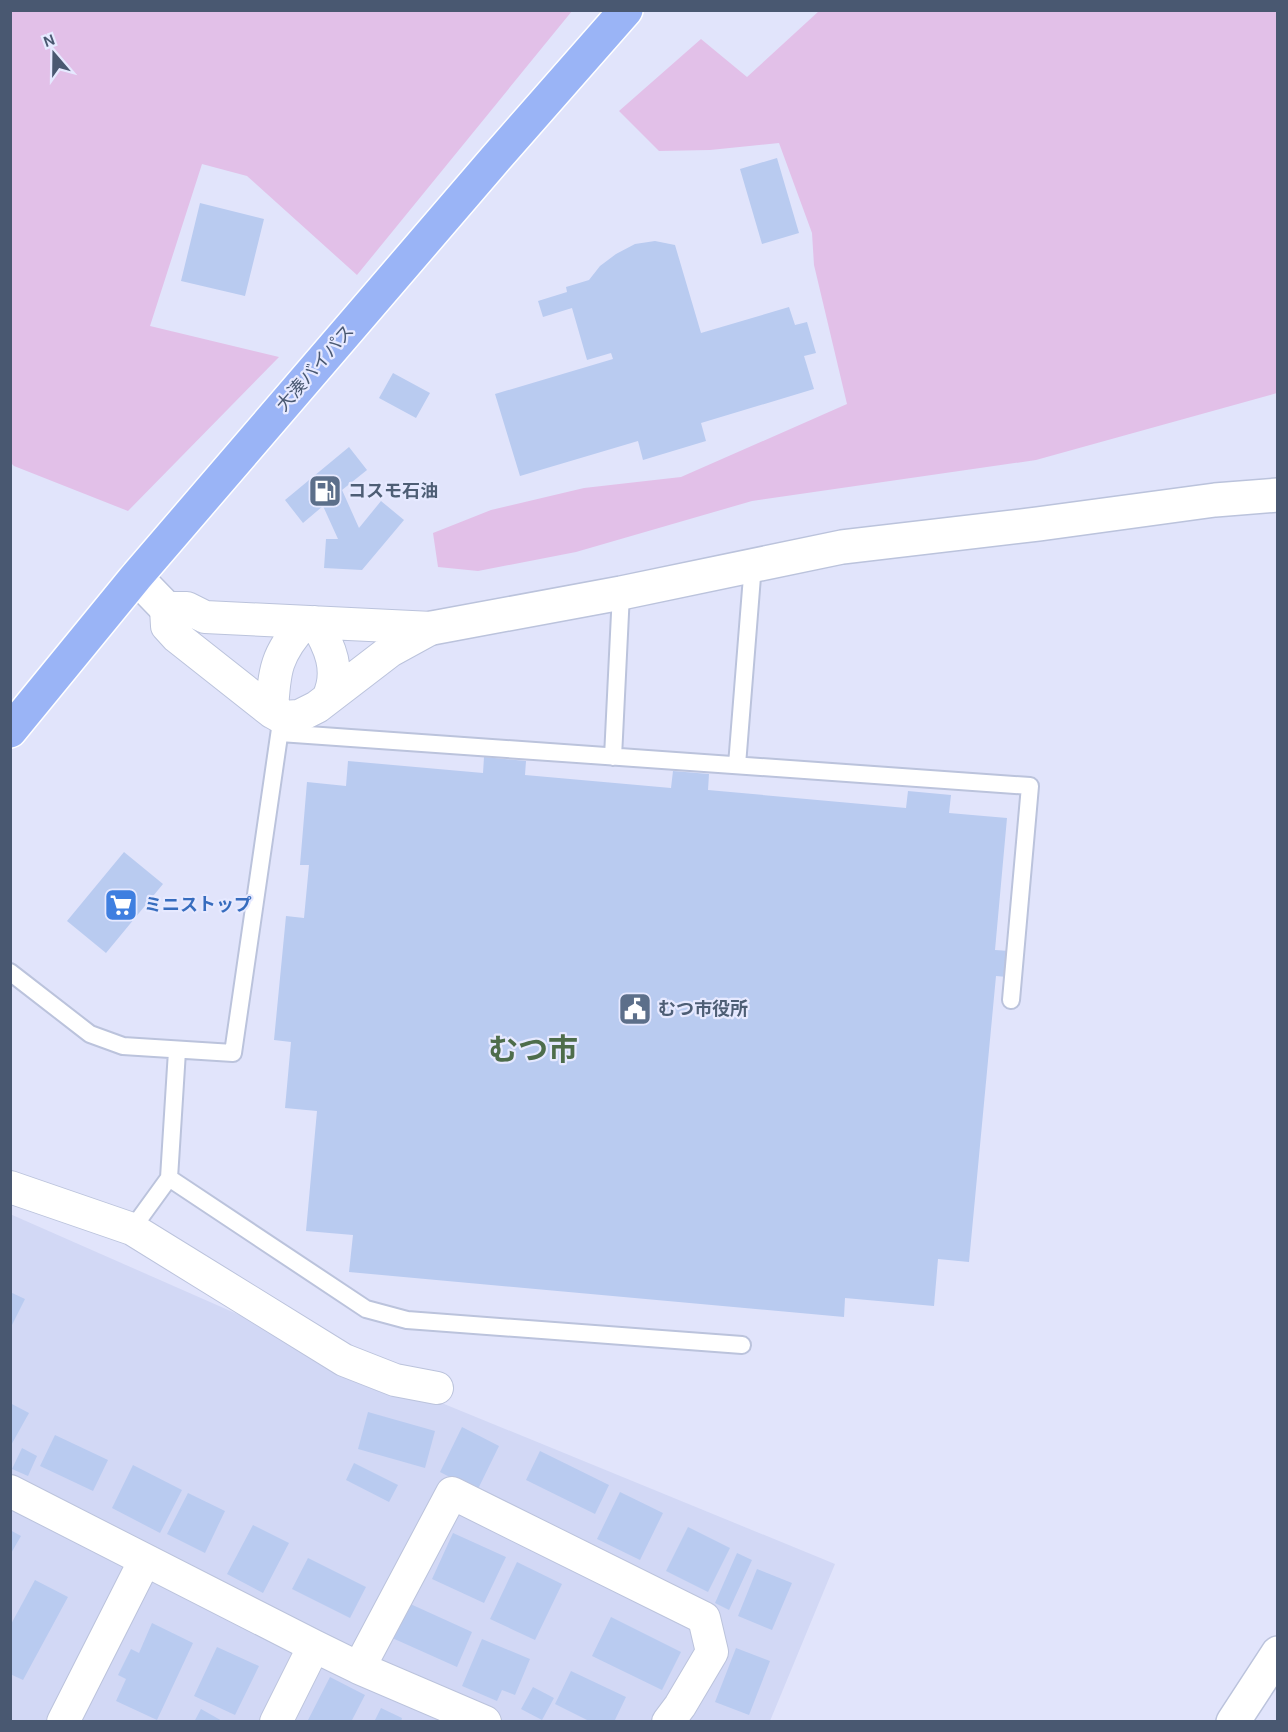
<svg xmlns="http://www.w3.org/2000/svg" width="1288" height="1732" viewBox="0 0 1288 1732" font-family="Karla,'Noto Sans JP',sans-serif">
  <rect width="100%" height="100%" fill="#e1e4fb"/>
  <path fill="#d2d8f5" d="M10,1214L410,1390L835,1564L770,1721H11Z"/>
  <path fill="#e2c0e8" d="M10,11L11,10L572,11L357,275L247,176L202,164L150,326L279,357L128,511L14,466L11,463Z
    M819,11H1277V393L1036,460L752,501L576,552L478,571L438,567L433,533L491,510L584,488L681,477L847,404L814,265L812,233L779,143L710,150L659,151L619,111L701,39L747,77Z"/>
  <path fill="#b9cbf0" d="M777,158L799,233L762,244L740,169Z
    M200,203L264,219L245,296L181,281Z
    M655,241L675,245L701,333L789,307L795,325L807,322L816,353L804,356L814,389L701,423L706,441L643,460L638,441L520,476L495,394L613,359L611,353L587,360L572,308L543,317L538,301L567,292L566,287L589,280L600,266L616,254L635,244Z
    M393,373L430,393L416,418L379,398Z
    M349,447L367,470L342,490L359,528L381,501L404,520L362,570L324,568L326,539H338L323,506L303,523L285,500Z
    M484,757L526,761L525,775L671,788L673,771L709,774L708,790L906,808L908,791L951,795L949,813L1007,818L995,950L1010,951L1007,977L996,976L969,1262L938,1259L934,1306L845,1298L844,1317L349,1272L353,1235L306,1231L317,1111L285,1108L291,1042L274,1040L286,916L304,918L309,865H300L307,782L346,786L348,761L483,773Z
    M124,852L163,884L106,953L67,921Z
    M10,1292L25,1299L10,1329Z
    M10,1403L29,1413L10,1447Z
    M368,1412L435,1431L425,1468L358,1449Z
    M462,1427L499,1446L477,1491L440,1472Z
    M55,1435L108,1460L93,1491L40,1466Z
    M22,1448L37,1456L28,1476L12,1469Z
    M540,1451L609,1485L595,1514L526,1480Z
    M354,1463L398,1485L389,1502L346,1480Z
    M133,1465L182,1490L160,1533L112,1508Z
    M620,1492L663,1513L640,1560L597,1539Z
    M188,1493L225,1511L205,1553L167,1534Z
    M253,1525L289,1543L263,1593L227,1574Z
    M688,1527L730,1548L708,1592L666,1571Z
    M10,1530L21,1536L10,1555Z
    M453,1533L506,1557L484,1603L432,1579Z
    M737,1553L752,1560L729,1610L715,1603Z
    M308,1558L366,1587L350,1618L292,1589Z
    M517,1562L562,1584L535,1640L490,1619Z
    M757,1569L792,1583L772,1630L738,1616Z
    M35,1580L68,1597L23,1680L10,1674V1626Z
    M406,1602L472,1632L457,1667L390,1637Z
    M611,1617L681,1652L662,1690L592,1656Z
    M152,1623L193,1643L157,1720L116,1701L126,1679L118,1675L131,1649L139,1653Z
    M482,1639L530,1659L515,1695L502,1690L497,1701L462,1686Z
    M217,1647L259,1666L235,1715L194,1696Z
    M736,1648L770,1661L749,1715L715,1702Z
    M571,1671L626,1697L614,1722H591L555,1704Z
    M330,1677L365,1695L351,1722H307Z
    M533,1687L554,1698L542,1720L521,1709Z
    M381,1708L402,1718L401,1722H374Z
    M201,1709L224,1722H194Z"/>
  <g fill="none" stroke-linecap="round" stroke-linejoin="round">
    <defs>
      <path id="service" d="M280,733L1030,786L1011,1000
        M613,757L621,593
        M737,765L753,564
        M10,972L90,1034L123,1046L233,1053L281,722
        M169,1178L366,1309L407,1320L742,1345
        M132,1229L169,1178L177,1051"/>
      <path id="minor" d="M166,608H187L205,617L432,628L390,651L317,707L299,716L281,717L272,712L177,637L167,626Z
        M315,622C330,646 341,671 328,698
        M272,712C274,670 276,654 305,622
        M10,1187L132,1229L344,1360L395,1380L437,1388
        M10,1491L314,1646L359,1668
        M63,1722L145,1560
        M276,1722L314,1646
        M485,1722L359,1668L452,1493L704,1618L712,1652L680,1706L668,1722"/>
      <path id="tertiary" d="M136,577L166,608
        M432,628L621,593L842,547L1038,524L1215,500L1278,495
        M1233,1722L1278,1653"/>
      <path id="trunk" d="M10,731L136,577L496,158L626,10"/>
    </defs>
    <use href="#service" stroke="#bbc3dc" stroke-width="20"/>
    <use href="#minor" stroke="#bbc3dc" stroke-width="34"/>
    <use href="#tertiary" stroke="#bbc3dc" stroke-width="36"/>
    <use href="#trunk" stroke="#fff" stroke-width="36"/>
    <use href="#service" stroke="#fff" stroke-width="16"/>
    <use href="#minor" stroke="#fff" stroke-width="32"/>
    <use href="#tertiary" stroke="#fff" stroke-width="33"/>
    <use href="#trunk" stroke="#9ab4f6" stroke-width="33"/>
  </g>
  <defs>
    <symbol id="fuel-square" viewBox="-11 -11 22 22"><rect x="-9" y="-9" width="18" height="18" rx="4" fill="#5c6f8a" stroke="#e6e9ff"/><path d="M-5.5-6h7V0h2V4h1.3V-2.5L3-4.5l.8-.8L6-3V5H2.5V1h-1V6h-7ZM-4.2-4.7v3.2H.2V-4.7Z" fill="#fff"/></symbol>
    <symbol id="supermarket-square" viewBox="-11 -11 22 22"><rect x="-9" y="-9" width="18" height="18" rx="4" fill="#3f7fe0" stroke="#e6e9ff"/><path d="M-6-5.5h2.5l.6 2H6L4.5 2H-2.5L-4.4-4H-6ZM-1.5 3.2a1.3 1.3 0 1 0 .1 0ZM3 3.2a1.3 1.3 0 1 0 .1 0Z" fill="#fff"/></symbol>
    <symbol id="civic-square" viewBox="-11 -11 22 22"><rect x="-9" y="-9" width="18" height="18" rx="4" fill="#5c6f8a" stroke="#e6e9ff"/><path d="M-.6-6.5H3V-4.5H.6V-3L4-1V1h2V6H-6V1h2V-1L-.6-3ZM-1.2 2.5V6h2.4V2.5Z" fill="#fff"/></symbol>
  </defs>
  <g fill-rule="evenodd">
    <use href="#fuel-square" x="306" y="472" width="38" height="38"/>
    <use href="#supermarket-square" x="102" y="886" width="38" height="38"/>
    <use href="#civic-square" x="616" y="990" width="38" height="38"/>
  </g>
  <g text-anchor="middle" dominant-baseline="central" stroke-width="4.5" stroke-linejoin="round" paint-order="stroke">
    <g font-size="18" fill="#495871" stroke="#e6e9ff">
      <text transform="translate(315 368) rotate(-49)">大湊バイパス</text>
    </g>
    <g font-size="18" font-weight="bold" fill="#4e5e75" stroke="#e6e9ff" text-anchor="start">
      <text x="348" y="491">コスモ石油</text>
      <text x="658" y="1009">むつ市役所</text>
    </g>
    <g font-size="18" font-weight="bold" fill="#366cbe" stroke="#e6e9ff" text-anchor="start">
      <text x="144" y="905">ミニストップ</text>
    </g>
    <g font-size="30" font-weight="bold" fill="#4e6d4b" stroke="#e6e9ff">
      <text x="533" y="1050">むつ市</text>
    </g>
  </g>
  <rect width="1288" height="1732" fill="none" stroke="#495871" stroke-width="24"/>
  <g transform="translate(54 54) rotate(340)" stroke="#e6e9ff" stroke-width="4.5" paint-order="stroke">
  <path d="M0-4.5L10 22L0 15L-10 22Z" fill="#495871"/>
  <text y="-9" font-size="16" font-weight="bold" text-anchor="middle" fill="#495871">N</text>
  </g>
</svg>
